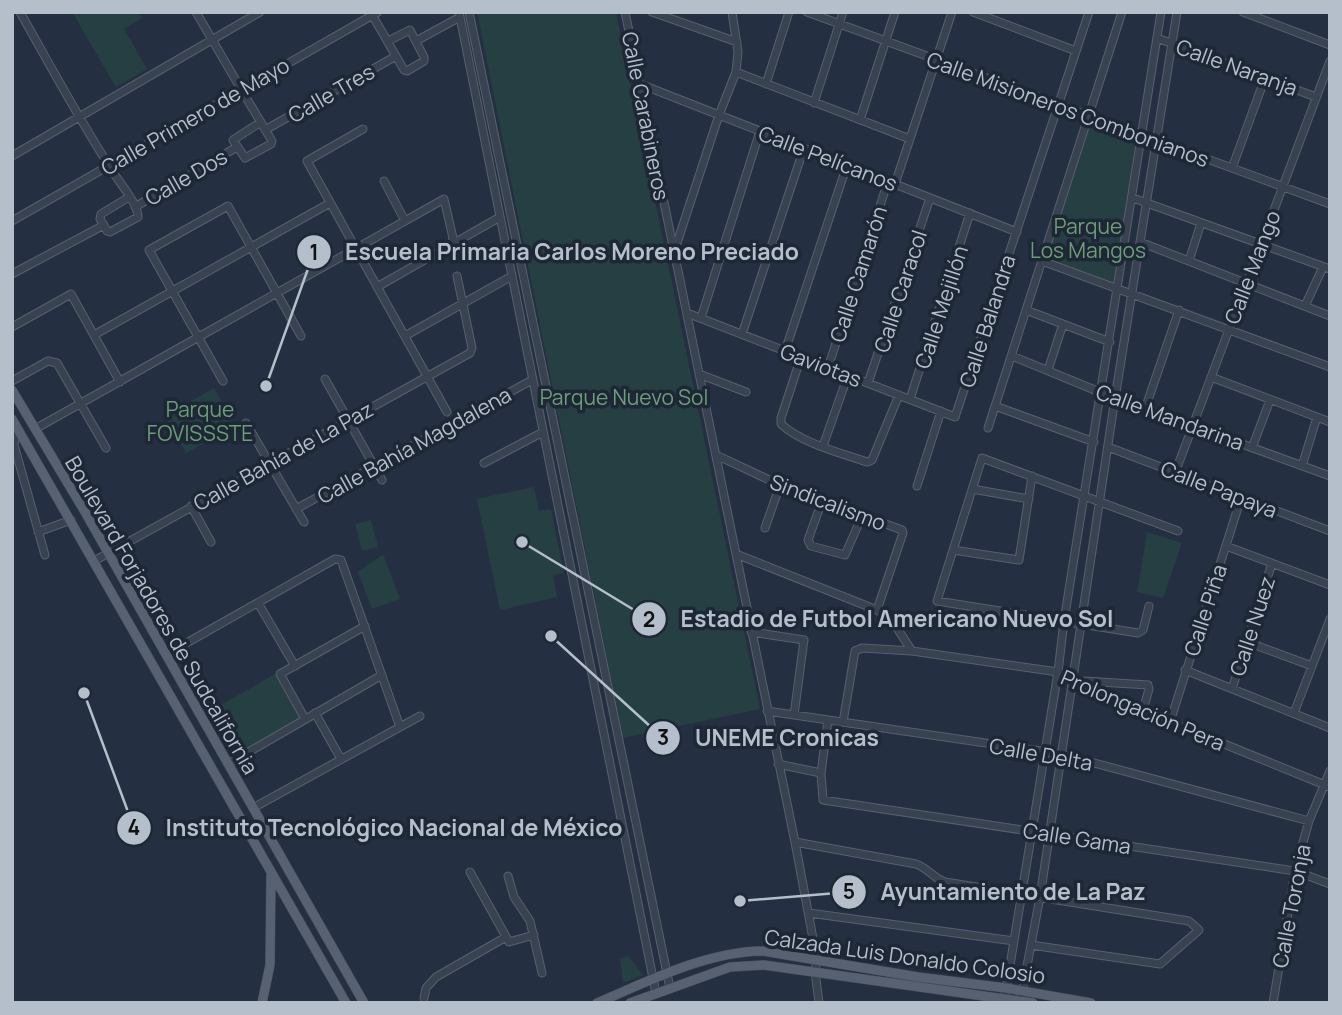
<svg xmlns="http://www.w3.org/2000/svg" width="1342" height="1015" viewBox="0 0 1342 1015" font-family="Manrope,sans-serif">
  <rect width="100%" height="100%" fill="#243041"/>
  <path fill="#263f42" d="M72,12H139L142,18L124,29L147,69L116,87Z
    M477,12H616L760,709L623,738Z
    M1090,125L1135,143L1116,285L1046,259Z
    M214,388L235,426L186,453L165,416Z
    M534,487L539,511L551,509L564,573L553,575L557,597L500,610L477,499Z
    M371,520L378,547L362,551L355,524Z
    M1147,532L1182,543L1163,598L1137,592Z
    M383,554L400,599L372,609L358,572Z
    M275,674L300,718L235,755L209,712Z
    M628,956L643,975L623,983L620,959Z"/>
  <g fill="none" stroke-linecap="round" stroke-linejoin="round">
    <defs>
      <path id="minor" d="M20,12C51,67 81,123 115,175C122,186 138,204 138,217L110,232L107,231L100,219L101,214L129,197
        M196,12C221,55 246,98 272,141L271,144L245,158L233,140L261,122
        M459,12L656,993
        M469,12L670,988
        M625,12L795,842L817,960L815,971L819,1003
        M652,12L737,42
        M807,12L1330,204
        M973,12L1076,51
        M1243,12L1330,45
        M371,13L404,70L407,71L424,61V57L410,30L388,41
        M1157,38L1316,97
        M416,41L460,17
        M736,72L910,139
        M640,84L1017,232
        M766,84L789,12
        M814,103L843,12
        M860,120L895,12
        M363,129L307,161L447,412
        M265,130L396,56
        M12,156L260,12
        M1232,168L1265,78
        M384,181L405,221
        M895,184L952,12
        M1133,198L1330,269
        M135,207L237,147
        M12,221L378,12
        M1140,242L1330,316
        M675,249L719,115L736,72L738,52L732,12
        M1042,261L1330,367
        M1189,261L1201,223
        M12,274L104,225
        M377,287L500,217
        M1305,306L1323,267
        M1026,310L1110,342
        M687,313L955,417L1089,12
        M701,318L760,131
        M12,327L71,294L120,382
        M742,334L804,148
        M94,335L330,203
        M405,336L512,276
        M785,351L847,165
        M1012,356L1102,393L1330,476
        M801,357L781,418V424C801,443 841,453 867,462L872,460L899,395
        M828,368L888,181
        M1048,370L1063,324
        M699,374L746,392
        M1211,377L1330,422
        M325,379L382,480
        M12,381L48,361L57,363L106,448
        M223,381L149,250L228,206L301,336
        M868,383L930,198
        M910,399L970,213
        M995,406L1094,442
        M1145,409L1179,310
        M246,423L304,522
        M16,426L14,445L45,555
        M988,428L1122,12
        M35,429L444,199L453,238L451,244
        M823,446L848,375
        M1108,447L1330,531
        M1252,448L1270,400
        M716,455L780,485L902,530L903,533L877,610
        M484,463L543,432
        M1302,466L1317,417
        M1175,473L1330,61
        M917,486L941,411
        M972,489L1029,499
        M822,501L808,540L811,546L845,555L862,516
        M191,506L211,542
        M296,509L532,380
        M765,528L780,485
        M38,532L71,520
        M1226,546L1330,585
        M953,550L1019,560L1032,476
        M736,554L877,610L891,619L912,651L1058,672L1170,722L1330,787
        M94,561L470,353L472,348L457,276
        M258,603L295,666
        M1149,606L1143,630L1138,633L937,601L982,458L1178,531
        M751,632L804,640L794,715
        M1247,642L1312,666
        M183,645L335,559L341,560L400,727
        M1185,670L1330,728
        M1084,681L1148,685L1149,689L1143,710
        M1232,689L1272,563
        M767,711L1061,754L1309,821
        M315,713L341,759
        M1294,713L1330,619
        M305,719L280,674L365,626
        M828,720L821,773L823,800L1295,871L1330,884
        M843,722L855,651L862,648L912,651
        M1170,722L1241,498
        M228,764L382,675
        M778,764L821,773
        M253,808L420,716
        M795,842L916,864C928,868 933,878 945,882L1189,921L1199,930L1160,964L1031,945
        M470,872L509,942L534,935
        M508,876L514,897L530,921L542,973
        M809,913L1014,941
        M424,998L426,988L436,977L506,937
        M1004,1002L1058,672L1064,621L1161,12
        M1020,1003L1040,897L1115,398L1177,12
        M1273,1003L1295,871L1309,821L1330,771"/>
      <path id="major" d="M12,390L85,512L364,1003
        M12,419L346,1003
        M262,1003L270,965L271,876
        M597,1003C649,981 705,952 762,951L918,977L1006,988L1091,1003
        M630,1003L730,967L764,965L1033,1003"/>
    </defs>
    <use href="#minor" stroke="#57606e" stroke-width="9"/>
    <use href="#major" stroke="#424b5a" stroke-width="10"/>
    <use href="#minor" stroke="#394251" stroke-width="7"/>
    <use href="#major" stroke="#576171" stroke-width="9"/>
  </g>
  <g text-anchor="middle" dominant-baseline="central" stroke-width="7" stroke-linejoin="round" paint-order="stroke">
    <g font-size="21" fill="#b5becb" stroke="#1e2736">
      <text transform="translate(1237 67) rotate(20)">Calle Naranja</text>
      <text transform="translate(331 93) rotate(-30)">Calle Tres</text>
      <text transform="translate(1068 109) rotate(20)">Calle Misioneros Combonianos</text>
      <text transform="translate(195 116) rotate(-30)">Calle Primero de Mayo</text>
      <text transform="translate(646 116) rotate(79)">Calle Carabineros</text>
      <text transform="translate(828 158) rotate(21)">Calle Pelícanos</text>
      <text transform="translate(186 177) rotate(-30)">Calle Dos</text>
      <text transform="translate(1252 267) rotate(-69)">Calle Mango</text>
      <text transform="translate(858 274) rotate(-72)">Calle Camarón</text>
      <text transform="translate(900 291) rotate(-72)">Calle Caracol</text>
      <text transform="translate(941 307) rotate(-72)">Calle Mejillón</text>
      <text transform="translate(987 321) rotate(-72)">Calle Balandra</text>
      <text transform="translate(821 365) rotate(21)">Gaviotas</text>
      <text transform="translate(1170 417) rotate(20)">Calle Mandarina</text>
      <text transform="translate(414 445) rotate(-29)">Calle Bahía Magdalena</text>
      <text transform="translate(283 456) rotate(-29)">Calle Bahía de La Paz</text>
      <text transform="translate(1219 489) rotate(21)">Calle Papaya</text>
      <text transform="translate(828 502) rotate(21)">Sindicalismo</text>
      <text transform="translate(1205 610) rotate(-72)">Calle Piña</text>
      <text transform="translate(162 615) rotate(60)">Boulevard Forjadores de Sudcalifornia</text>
      <text transform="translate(1252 626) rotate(-72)">Calle Nuez</text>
      <text transform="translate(1143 710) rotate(23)">Prolongación Pera</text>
      <text transform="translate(1041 754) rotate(10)">Calle Delta</text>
      <text transform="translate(1077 838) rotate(9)">Calle Gama</text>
      <text transform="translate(1291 906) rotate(-79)">Calle Toronja</text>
      <text transform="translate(905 956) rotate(8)">Calzada Luis Donaldo Colosio</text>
    </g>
    <g font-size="21" fill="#6b9d78" stroke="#1e2736">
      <text x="1088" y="226">Parque<tspan x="1088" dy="24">Los Mangos</tspan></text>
      <text x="624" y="397">Parque Nuevo Sol</text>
      <text x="200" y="409">Parque<tspan x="200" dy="24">FOVISSSTE</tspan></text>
    </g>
  </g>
  <path fill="none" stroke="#b5becb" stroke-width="2.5" d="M266 386L314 252M522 542L649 619M551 636L663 738M84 693L134 828M740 901L849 892"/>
  <g fill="#b5becb" stroke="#1e2736" stroke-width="2.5">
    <circle cx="266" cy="386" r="7"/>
    <circle cx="522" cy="542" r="7"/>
    <circle cx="551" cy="636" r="7"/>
    <circle cx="84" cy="693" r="7"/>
    <circle cx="740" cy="901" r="7"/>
    <circle cx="314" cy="252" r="18"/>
    <circle cx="649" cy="619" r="18"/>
    <circle cx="663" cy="738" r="18"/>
    <circle cx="134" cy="828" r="18"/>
    <circle cx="849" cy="892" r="18"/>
  </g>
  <g font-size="21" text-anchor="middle" font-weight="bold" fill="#111">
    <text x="314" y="260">1</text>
    <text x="649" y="627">2</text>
    <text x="663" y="745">3</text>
    <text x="134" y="835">4</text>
    <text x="849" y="899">5</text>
  </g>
  <g font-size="23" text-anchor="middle" font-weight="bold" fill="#b5becb" stroke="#1e2736" stroke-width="7" stroke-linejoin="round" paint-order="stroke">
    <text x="572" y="260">Escuela Primaria Carlos Moreno Preciado</text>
    <text x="897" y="627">Estadio de Futbol Americano Nuevo Sol</text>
    <text x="787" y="746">UNEME Cronicas</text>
    <text x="394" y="836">Instituto Tecnológico Nacional de México</text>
    <text x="1013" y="900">Ayuntamiento de La Paz</text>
  </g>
  <rect width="1342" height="1015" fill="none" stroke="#b5becb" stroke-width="28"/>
</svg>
